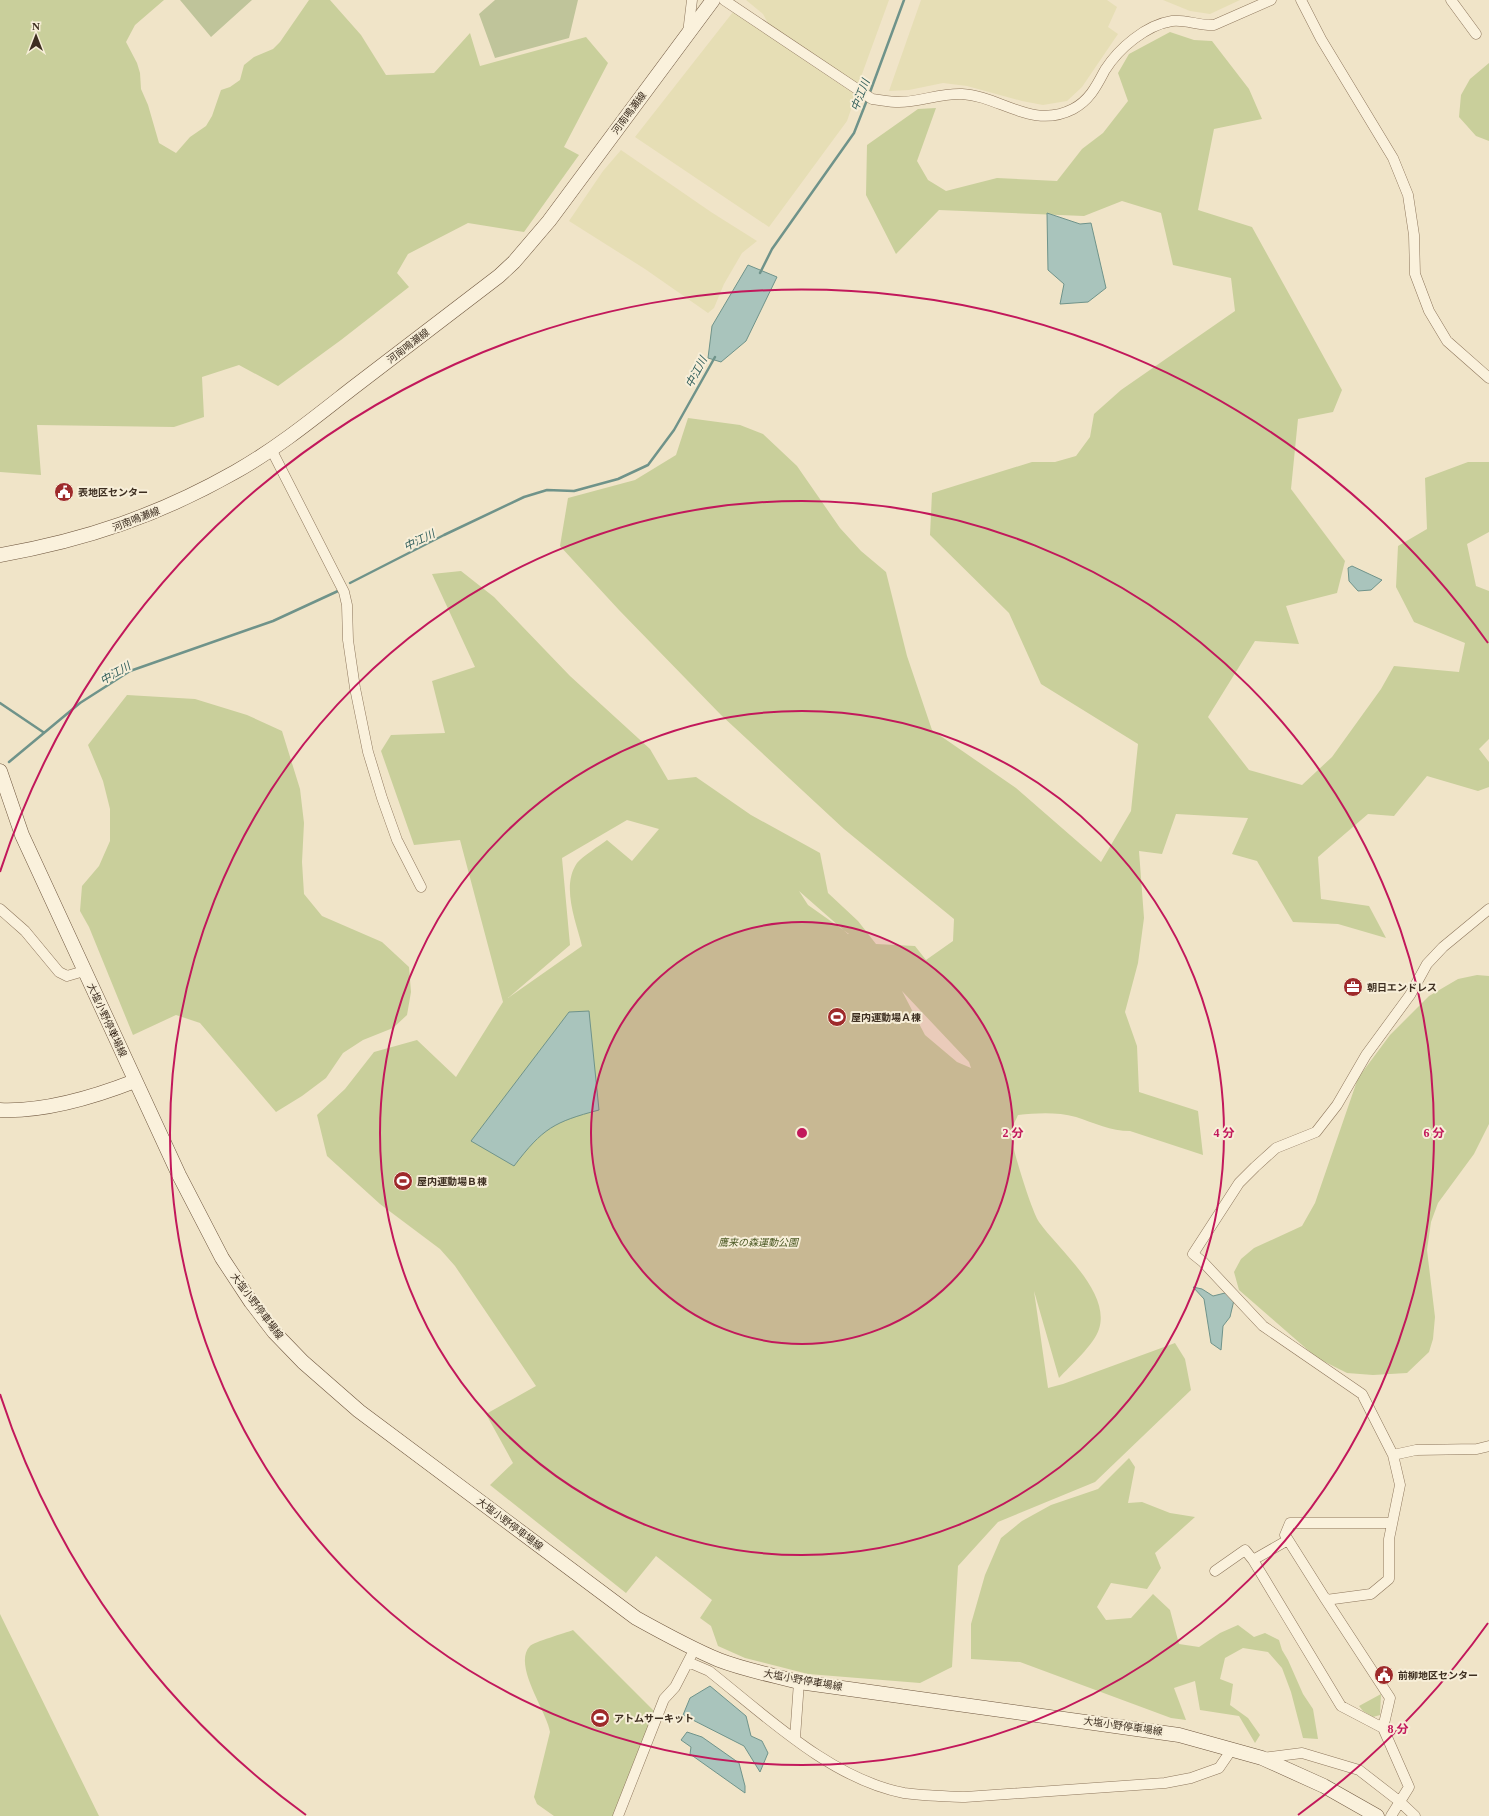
<svg xmlns="http://www.w3.org/2000/svg" width="1489" height="1816" viewBox="0 0 1489 1816" font-family="'Times New Roman','Noto Sans JP',serif">
  <rect width="100%" height="100%" fill="#f0e4c8"/>
  <path fill="#e6deb5" d="M746,0H889L858,85L769,25L763,14Z
    M921,0H1107L1117,7L1108,27L1118,34L1082,87L1067,101L1043,105L1022,101L967,86L943,83L909,90L889,91Z
    M1163,0H1240L1210,14L1190,11Z
    M733,12L856,95L847,121L769,227L635,137Z
    M621,150L711,212L757,241L742,253L724,284L714,308L708,313L645,269L569,221L603,171Z"/>
  <path fill="#c9cf9b" fill-rule="evenodd" d="M0,0H164L135,25L126,42L137,63L140,73L141,89L148,105L159,143L176,153L190,137L206,126L212,116L221,90L230,87L240,80L244,65L254,57L273,49L280,42L309,0H330L361,35L386,75L434,73L470,33L480,66L586,37L608,63L564,147L579,155L524,232L468,223L408,254L397,273L409,287L341,340L278,386L239,365L202,377L204,417L174,427L37,425L41,475L0,472Z
    M1170,32L1194,40L1212,41L1249,89L1262,119L1214,129L1198,210L1252,227L1342,390L1333,412L1298,419L1291,489L1345,561L1337,593L1286,606L1299,644L1255,641L1208,717L1249,770L1302,785L1332,757L1381,689L1394,666L1459,672L1465,643L1414,622L1396,587L1398,546L1427,529L1425,478L1468,462H1489V532L1467,544L1476,586L1489,591V739L1479,749L1489,762V787L1478,791L1427,776L1394,816L1368,814L1318,857L1321,899L1369,906L1386,938L1338,924L1293,922L1257,861L1232,854L1248,818L1176,814L1162,854L1139,851L1144,918L1138,963L1125,1012L1137,1046L1139,1092L1198,1111L1203,1155L1130,1131C1111,1131 1094,1123 1076,1117C1057,1112 1038,1113 1018,1115C1016,1120 1012,1126 1011,1132C1010,1143 1032,1212 1039,1222C1058,1249 1111,1292 1099,1329C1094,1345 1070,1366 1059,1378L1034,1291L1048,1388L1063,1384L1175,1343L1185,1359L1191,1390L1095,1482L998,1522L958,1566L952,1667L920,1683L808,1674L745,1658L718,1646L711,1626L700,1618L712,1600L656,1556L626,1593L490,1485L513,1463L486,1414L536,1386L455,1266L440,1249L380,1204L327,1156L317,1115L345,1089L374,1052L417,1040L456,1077L503,1002L460,840L414,845L381,751L391,735L445,733L432,681L475,667L432,574L461,571L494,597L570,676L650,749L668,780L696,777L751,815L820,853L828,893L858,921L876,944L915,946L926,960L953,941L954,919L844,829L721,715L619,610L560,546L568,498L635,480L676,455L688,418L740,425L763,434L797,466L840,528L861,551L886,572L907,656L932,730L1016,788L1101,862L1131,811L1138,744L1041,684L1009,613L930,535L932,493L1032,462H1055L1076,456L1090,437L1094,414L1121,390L1235,311L1231,278L1173,265L1161,213L1122,201L1084,216L939,210L896,254L866,195L867,145L918,109L936,108L917,161L928,180L946,191L997,178L1057,181L1082,149L1103,133L1128,101L1118,73L1129,54ZM627,820L659,829L632,861L607,840C599,846 583,856 577,863C561,886 576,922 582,946L508,998L570,945L562,858ZM799,891L848,934H849L808,905ZM902,991L969,1062L971,1068L957,1062L925,1035Z
    M1489,63V141L1476,136L1459,117L1461,95L1470,79Z
    M127,695L195,699L247,715L282,731L300,789L304,823L302,862L304,894L322,916L382,942L409,967L411,992L407,1015L393,1028L363,1040L343,1053L326,1078L302,1096L276,1112L200,1023L176,1015L133,1035L89,927L80,911L82,886L99,866L110,841V809L103,781L88,745Z
    M1477,975L1489,976V1124L1474,1154L1438,1203L1431,1222L1427,1250L1435,1317L1433,1339L1429,1352L1407,1373L1373,1375L1347,1373L1317,1358L1239,1290L1234,1272L1241,1259L1254,1248L1302,1226L1315,1203L1358,1078L1390,1035L1429,996L1458,979Z
    M1129,1458L1135,1467L1128,1503L1142,1502L1170,1513L1195,1517L1155,1553L1161,1568L1147,1589L1111,1583L1097,1607L1106,1620L1131,1618L1153,1594L1170,1610L1179,1644L1199,1647L1220,1633L1238,1625L1254,1637L1265,1633L1279,1640L1282,1650L1288,1660L1303,1694L1313,1709L1318,1739L1303,1738L1291,1692L1282,1668L1268,1652L1243,1648L1225,1658L1220,1679L1233,1684L1230,1705L1248,1718L1260,1735L1255,1743L1239,1716L1200,1710L1195,1681L1174,1688L1186,1720L1171,1718L1020,1662L971,1659V1624L985,1575L1001,1538L1022,1521L1051,1505L1098,1489Z
    M0,1614L99,1816H0Z
    M573,1630L656,1713L614,1816H554L537,1804L534,1797L550,1732C547,1711 512,1665 530,1646C534,1642 565,1633 573,1630Z
    M1381,1694L1380,1715L1373,1717L1363,1711L1359,1706Z"/>
  <path fill="#bfc49a" d="M180,0H252L211,37Z
    M495,0H578L569,38L495,58L479,14Z"/>
  <path fill="#a9c4bc" stroke="#6f938a" d="M1047,213L1080,224L1091,223L1106,288L1088,302L1060,304L1064,284L1048,270Z
    M748,265L777,277L746,341L721,362L708,358L712,326Z
    M1352,566L1382,580L1371,590L1358,591L1349,581L1348,568Z
    M589,1011L599,1110C554,1122 543,1128 514,1166L471,1141L569,1012Z
    M1193,1287L1202,1289L1213,1296L1225,1293L1234,1300L1230,1317L1223,1326L1221,1350L1211,1343L1204,1299Z
    M710,1686L746,1716L751,1736L762,1741L768,1753L760,1772L744,1746L683,1715L690,1698Z
    M687,1732L702,1737L739,1763L745,1786V1793L690,1754L691,1747L681,1740Z"/>
  <g fill="none" stroke-linecap="round" stroke-linejoin="round">
    <path stroke="#6f938a" stroke-width="2.5" d="M869,95L904,0
      M760,273L772,249L854,133L867,100
      M350,583L444,535L524,497L547,490L574,491L618,479L648,465L674,430L715,357
      M0,703L43,732
      M9,762L80,703L130,671L273,621L338,591"/>
    <defs>
      <path id="street" d="M724,0L872,99C881,100 889,102 899,102C920,102 940,93 962,94C1000,96 1032,130 1073,109C1090,100 1097,85 1105,70C1119,48 1146,25 1172,21C1184,19 1200,26 1214,25L1271,0
        M1301,0L1321,39L1393,158L1408,195L1414,235L1415,274L1429,311L1447,341L1489,378
        M1451,0L1476,34
        M688,33L692,0
        M271,449L344,592L347,605L348,640L355,688L368,752L382,798L397,840L421,887
        M0,909L25,931L59,972L67,976L84,971
        M1393,1455L1416,1450L1477,1449L1489,1446
        M1253,1560L1288,1540
        M1215,1571L1245,1550L1253,1560L1341,1706L1383,1728
        M1326,1600L1285,1535L1290,1523H1392
        M688,1662L709,1671C766,1716 831,1779 904,1793C924,1796 944,1796 965,1797L1165,1783L1191,1778L1219,1768L1232,1749
        M795,1738L799,1682
        M1262,1758L1302,1753L1359,1770L1399,1801L1415,1816
        M618,1816L664,1699L675,1687L691,1656
        M1391,1816L1409,1787L1383,1728L1390,1698L1326,1600L1371,1594L1389,1579V1539L1400,1485L1393,1455L1362,1394L1263,1326L1203,1262L1193,1254L1239,1183L1255,1167L1276,1148L1316,1132L1337,1105L1366,1055L1410,995L1427,964L1443,947L1489,909"/>
      <path id="secondary" d="M0,555C86,540 159,515 235,472C276,449 313,419 350,390C400,352 449,314 499,276L514,262L549,221L713,0
        M0,771L22,835L179,1175L222,1258L251,1302L274,1332L303,1362L359,1411L636,1618C663,1633 690,1648 719,1660C745,1670 772,1675 799,1682L1179,1735L1262,1758L1324,1786L1377,1816
        M0,1110C45,1112 94,1097 135,1081"/>
    </defs>
    <use href="#street" stroke="#8d765c" stroke-width="11"/>
    <use href="#secondary" stroke="#6f573f" stroke-width="15"/>
    <use href="#street" stroke="#faf1dc" stroke-width="10"/>
    <use href="#secondary" stroke="#faf1dc" stroke-width="14"/>
  </g>
  <circle cx="802" cy="1133" r="211" fill="#c2185b" fill-opacity=".12"/>
  <g fill="none" stroke="#c2185b" stroke-width="2">
    <circle cx="802" cy="1133" r="211"/>
    <circle cx="802" cy="1133" r="422"/>
    <circle cx="802" cy="1133" r="632"/>
    <path d="M1488 1623A843 843 0 0 1 1298 1815M306 1815A843 843 0 0 1 0 1394M0 872A843 843 0 0 1 1488 643"/>
  </g>
  <defs>
    <symbol id="civic-disc" viewBox="-11 -11 22 22"><circle r="9.5" fill="#9e2a2b" stroke="#f7eed8"/><path d="M-.6-6.5H3V-4.5H.6V-3L4-1V1h2V6H-6V1h2V-1L-.6-3ZM-1.2 2.5V6h2.4V2.5Z" fill="#fff"/></symbol>
    <symbol id="office-disc" viewBox="-11 -11 22 22"><circle r="9.5" fill="#9e2a2b" stroke="#f7eed8"/><path d="M-6-3h4V-5.5h4V-3h4V5H-6ZM-1-4.5V-3h2v-1.5ZM-6 0V1H6V0Z" fill="#fff"/></symbol>
    <symbol id="stadium-disc" viewBox="-11 -11 22 22"><circle r="9.5" fill="#9e2a2b" stroke="#f7eed8"/><path d="M0-5a6.5 5 0 1 0 0 10a6.5 5 0 1 0 0-10ZM-3.5-1.8h7v3.6h-7Z" fill="#fff"/></symbol>
  </defs>
  <g fill-rule="evenodd">
    <use href="#civic-disc" x="53" y="481" width="22" height="22"/>
    <use href="#office-disc" x="1342" y="976" width="22" height="22"/>
    <use href="#stadium-disc" x="826" y="1006" width="22" height="22"/>
    <use href="#stadium-disc" x="392" y="1170" width="22" height="22"/>
    <use href="#civic-disc" x="1373" y="1664" width="22" height="22"/>
    <use href="#stadium-disc" x="589" y="1707" width="22" height="22"/>
  </g>
  <g text-anchor="middle" dominant-baseline="central" stroke-width="4" stroke-linejoin="round" paint-order="stroke">
    <g font-size="10" fill="#3d2e20" stroke="#f7eed8">
      <text transform="translate(629 113) rotate(-53)">河南鳴瀬線</text>
      <text transform="translate(408 346) rotate(-37)">河南鳴瀬線</text>
      <text transform="translate(136 519) rotate(-21)">河南鳴瀬線</text>
      <text transform="translate(107 1020) rotate(65)">大塩小野停車場線</text>
      <text transform="translate(257 1306) rotate(53)">大塩小野停車場線</text>
      <text transform="translate(510 1524) rotate(37)">大塩小野停車場線</text>
      <text transform="translate(803 1680) rotate(10)">大塩小野停車場線</text>
      <text transform="translate(1123 1726) rotate(8)">大塩小野停車場線</text>
    </g>
    <g font-size="10" font-weight="bold" fill="#3d2e20" stroke="#f7eed8" text-anchor="start">
      <text x="78" y="492">表地区センター</text>
      <text x="1367" y="987">朝日エンドレス</text>
      <text x="851" y="1017">屋内運動場Ａ棟</text>
      <text x="417" y="1181">屋内運動場Ｂ棟</text>
      <text x="1398" y="1675">前柳地区センター</text>
      <text x="614" y="1718">アトムサーキット</text>
    </g>
    <g font-size="10" font-style="italic" fill="#4d5a26" stroke="#f7eed8">
      <text x="758" y="1242">鷹来の森運動公園</text>
    </g>
    <g font-size="11" font-style="italic" fill="#2f5d5a" stroke="#f7eed8">
      <text transform="translate(860 95) rotate(-69)">中江川</text>
      <text transform="translate(696 372) rotate(-62)">中江川</text>
      <text transform="translate(419 540) rotate(-26)">中江川</text>
      <text transform="translate(115 673) rotate(-30)">中江川</text>
    </g>
  </g>
  <circle cx="802" cy="1133" r="6" fill="#c2185b" stroke="#f7eed8" stroke-width="2"/>
  <g font-size="12" text-anchor="middle" font-weight="bold" fill="#c2185b" stroke="#f7eed8" stroke-width="4" stroke-linejoin="round" paint-order="stroke">
    <text x="1013" y="1137">2 分</text>
    <text x="1224" y="1137">4 分</text>
    <text x="1434" y="1137">6 分</text>
    <text x="1398" y="1733">8 分</text>
  </g>
  <g transform="translate(36 36)" stroke="#f7eed8" stroke-width="3" paint-order="stroke">
  <path d="M0-3L7 15L0 10L-7 15Z" fill="#3d2e20"/>
  <text y="-6" font-size="11" font-weight="bold" text-anchor="middle" fill="#3d2e20">N</text>
  </g>
</svg>
